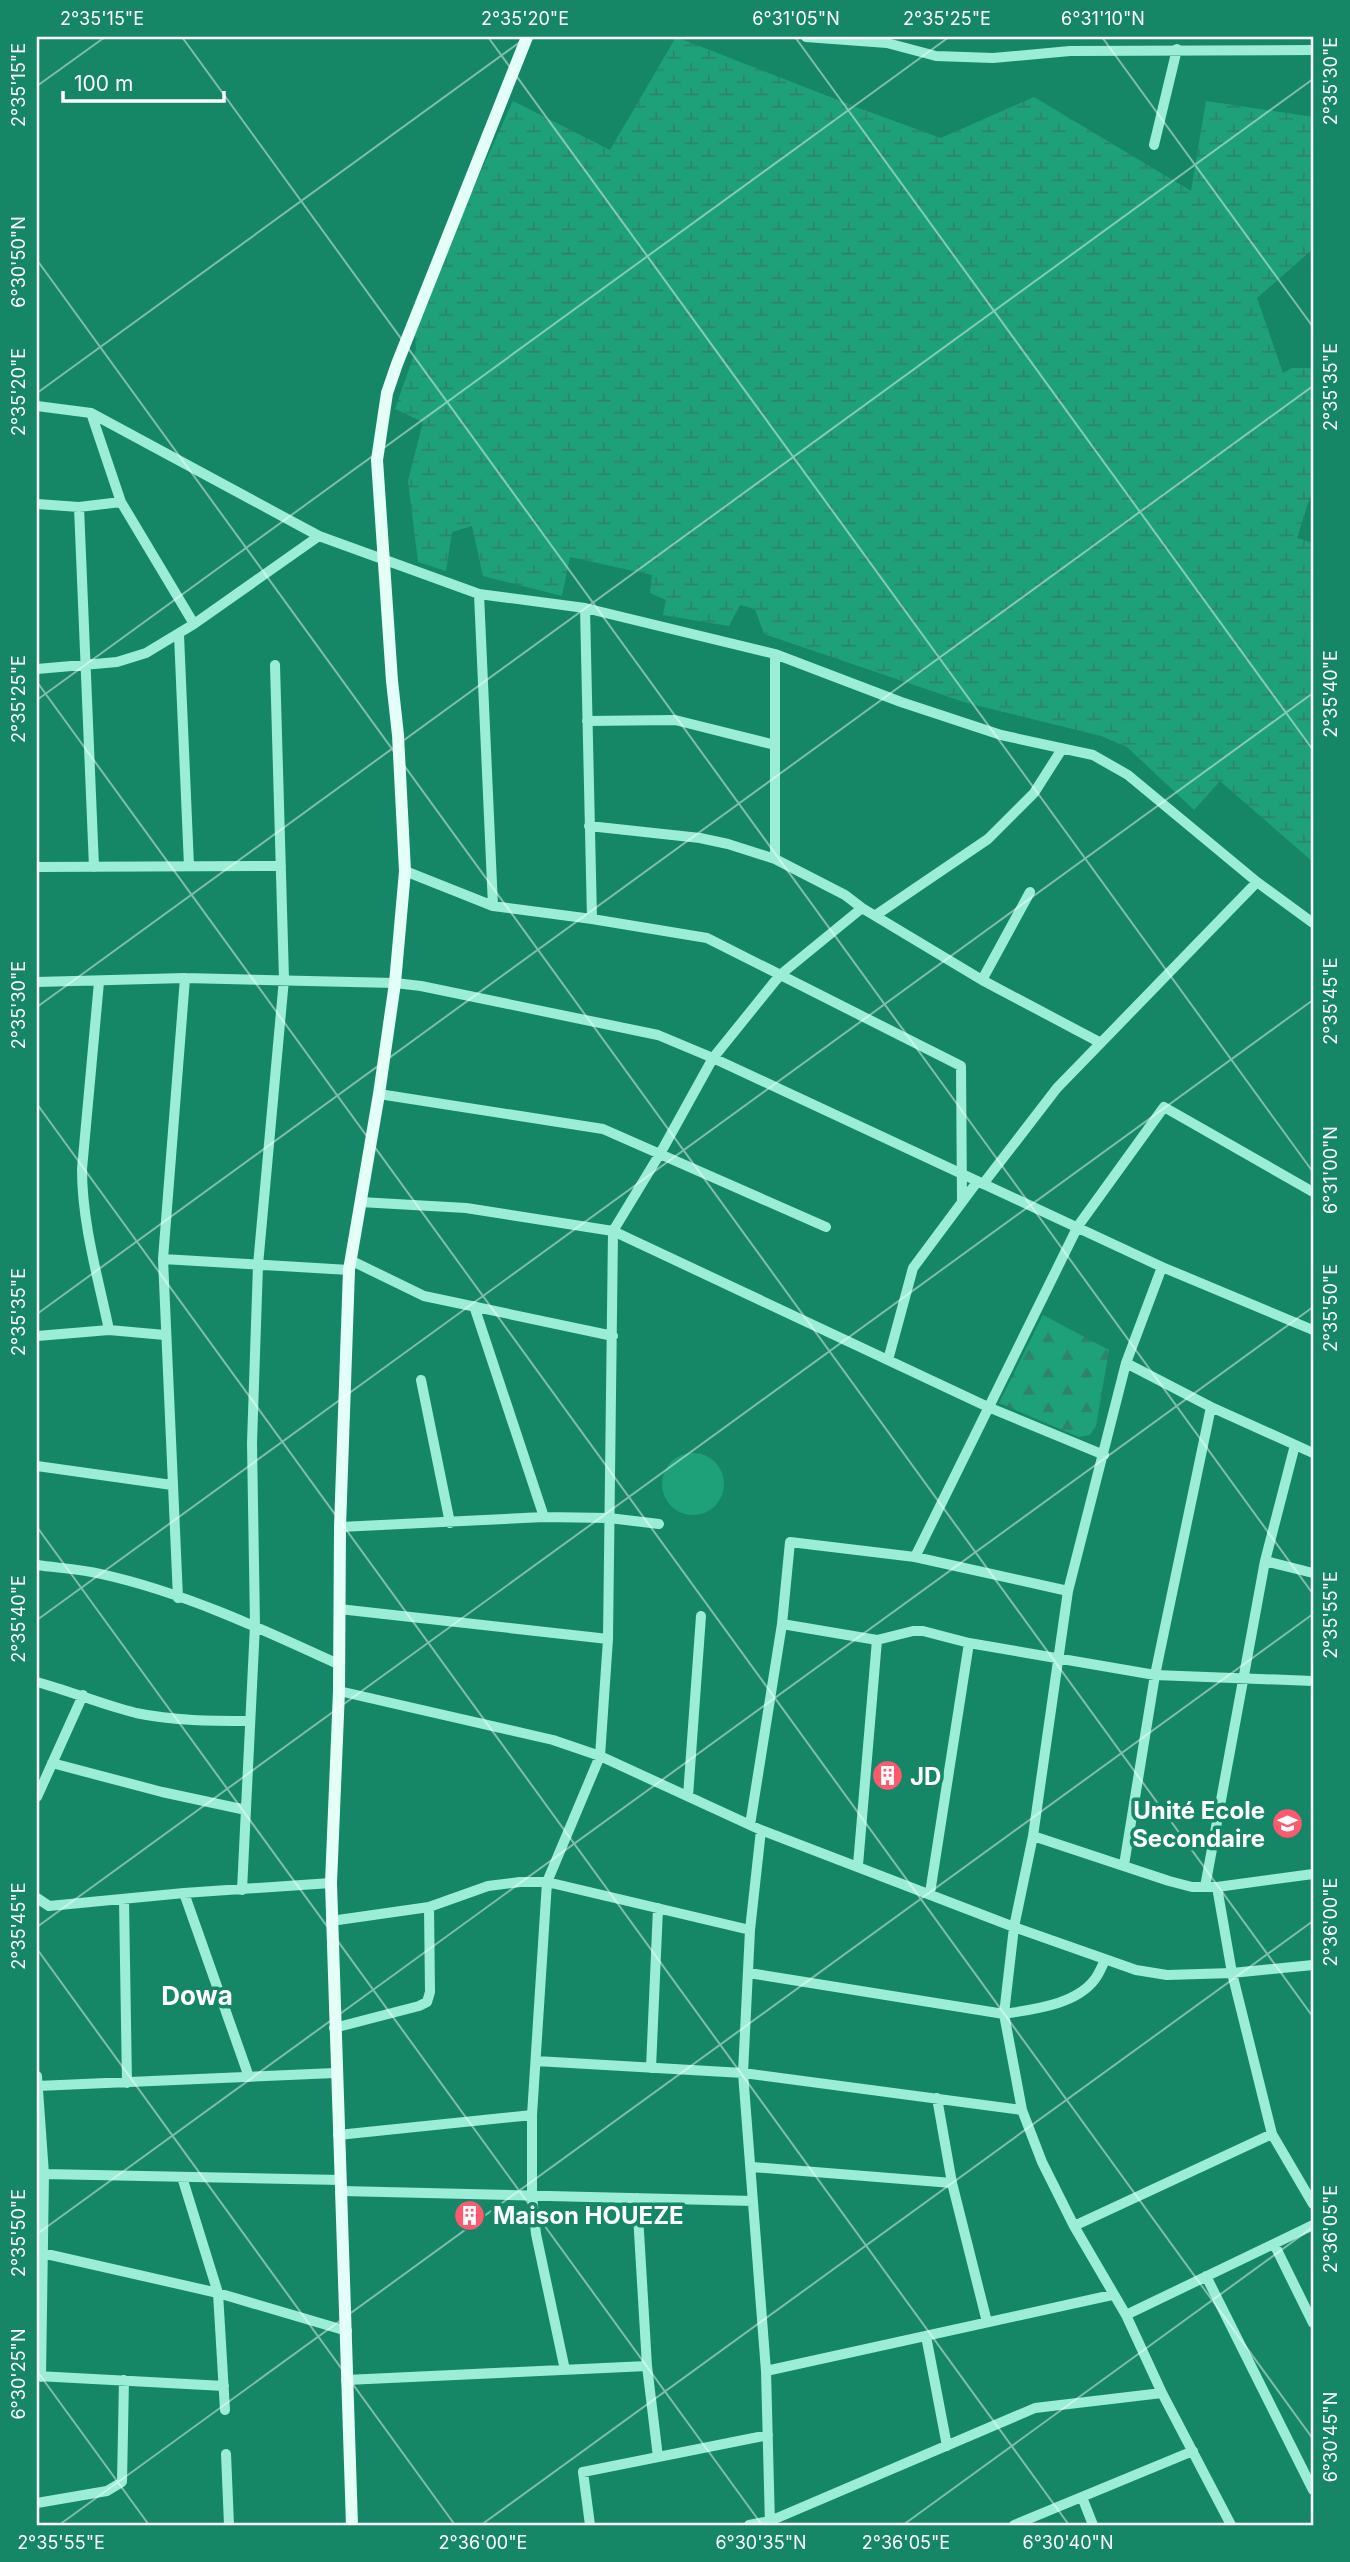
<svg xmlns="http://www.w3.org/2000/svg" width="1350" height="2562" viewBox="0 0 1350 2562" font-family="Inter,sans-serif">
  <defs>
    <pattern id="forest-firs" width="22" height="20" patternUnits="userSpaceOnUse" patternTransform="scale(1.75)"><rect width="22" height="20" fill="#1ea179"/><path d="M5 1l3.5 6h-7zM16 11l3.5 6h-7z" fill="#2e8369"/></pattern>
    <pattern id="wetland-marsh" width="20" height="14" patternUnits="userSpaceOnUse" patternTransform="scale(1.75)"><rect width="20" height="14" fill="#1ea179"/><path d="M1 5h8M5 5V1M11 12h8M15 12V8" fill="none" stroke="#2e8369"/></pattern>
  </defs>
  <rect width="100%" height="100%" fill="#168766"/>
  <path fill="url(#forest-firs)" d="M1043,1315L1109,1350L1096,1426L1090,1435L1079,1437L999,1403Z"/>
  <path fill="url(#wetland-marsh)" d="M676,37L864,110L941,138L1034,97L1191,191L1206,101L1313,117V249L1257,298L1283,373L1292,368H1313V488L1297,538L1313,543V862L1220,781L1194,810L1127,747L1101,736L967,703L764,634L755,609L740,605L729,626L663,615L666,600L650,593L652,575L570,557L562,596L483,576L472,526L452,532L446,571L418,562L408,481L423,422L395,409L416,349L415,333L457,224L513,101L610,150Z"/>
  <path fill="#1ea179" d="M662 1484a31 31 0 1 1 62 0a31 31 0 1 1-62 0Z"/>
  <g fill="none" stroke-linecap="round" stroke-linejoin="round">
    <path stroke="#9beed5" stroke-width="10" d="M806,37L887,43L936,56L993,58L1070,51L1313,50
      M1154,145L1177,49
      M37,406L91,413L319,536L479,594L585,608L775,654L901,702L1001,735L1093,755L1128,775L1257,882L1313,923
      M91,413L121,502L194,624
      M37,504L79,507L121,502
      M79,507L94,867
      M479,594L493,906
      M585,608L592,919
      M179,635L189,866
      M775,654V859
      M37,669L117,662L146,653L194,624L319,536
      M587,721L675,720L775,745
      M589,826L700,838L728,844L775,859L845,895L862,908L982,980L1101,1043
      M37,867L281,866
      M405,871L493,906L592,919L707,938L961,1066L962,1202
      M876,915L988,839L1034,793L1062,749
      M982,980L1030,892
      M37,982L185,978L395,983L421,986L658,1035L713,1058L1162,1267L1313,1330
      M99,982L82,1169C82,1224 98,1277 109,1330
      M379,1094L603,1129L826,1227
      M983,1184L1057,1088L1257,882
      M360,1202L466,1208L613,1231L988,1407L1104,1455
      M163,1259L349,1270
      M350,1260L424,1296L613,1336
      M1162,1267L1126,1363L1068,1591L1033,1836L1014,1927L1004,2014L1022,2110L1042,2162L1074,2226L1126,2315L1162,2393L1231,2525
      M474,1306L544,1517
      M37,1336L109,1330L165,1335
      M888,1360L913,1268L977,1182
      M1126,1363L1211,1407L1313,1453
      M421,1380L450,1523
      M37,1466L172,1485
      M340,1527L544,1517L609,1518L659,1524
      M915,1557L1078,1226L1164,1107L1313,1192
      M1265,1561L1313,1573
      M37,1565C58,1568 80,1569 101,1574C183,1592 262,1629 338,1664
      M178,1598L163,1259L185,978
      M339,1609L608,1639
      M782,1624L877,1640L913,1631H923L969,1643L1155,1675L1313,1681
      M37,1682C70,1691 103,1705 136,1713C174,1721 212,1721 250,1721
      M339,1691L553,1740L600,1756L761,1830L1014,1927L1136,1970L1167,1975L1232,1973L1313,1965
      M52,1763L162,1792L246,1810
      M688,1796L701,1616
      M37,1797L83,1695
      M750,1825L782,1624L790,1542L915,1557L1068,1591
      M761,1830L750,1930L743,2073L766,2371L770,2525
      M1033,1836L1169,1881L1192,1887H1217L1313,1874
      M858,1865L877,1640
      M1124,1865L1155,1675L1211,1407
      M1205,1887L1265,1561L1295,1445
      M1217,1887L1232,1973L1272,2134L1313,2204
      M242,1890L255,1625L252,1443L258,1265L284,979L275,665
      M184,1893L249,2077
      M930,1893L969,1643
      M37,1898L49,1906L184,1893L331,1883
      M124,1900L127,2083
      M331,1921L429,1907L488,1886L520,1882H547L750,1930
      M749,1973L1004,2014C1033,2009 1076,2005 1095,1979C1099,1974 1102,1966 1105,1960
      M334,2028L419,2006L427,2002L430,1992L429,1907
      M536,2061L743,2073L1022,2110
      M651,2068L658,1908
      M37,2076L44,2174L41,2377
      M37,2086L335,2073
      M937,2098L952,2183L987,2322
      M338,2135L532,2115
      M752,2167L952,2183
      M44,2174L341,2180
      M182,2177L218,2293L225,2410
      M342,2191L753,2201
      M637,2198L647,2366L658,2457
      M1074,2226L1272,2134
      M1274,2244L1313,2323
      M42,2253L218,2293L347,2331
      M1206,2276L1313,2490
      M1126,2315L1313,2225
      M926,2336L947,2446
      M565,2370L536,2234L532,2196V2115L547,1882L600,1756L608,1639L613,1231L661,1152L713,1058L780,975L862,908
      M766,2371L1112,2295
      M37,2376L224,2386
      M346,2380L647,2366
      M226,2454L229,2525
      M1082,2497L1093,2525
      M37,2503L107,2491L122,2482L124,2380
      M590,2525L583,2472L768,2435
      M749,2525L770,2521L1035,2408L1162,2393
      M1014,2525L1193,2451"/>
    <path stroke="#e3fff8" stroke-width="12" d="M352,2525L331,1883L339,1691L340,1527L349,1270L379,1094L395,983L405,871L398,735L392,681L377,460L387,393L397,364L527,37"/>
  </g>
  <path fill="none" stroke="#fff" stroke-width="2" stroke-opacity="0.45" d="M182,37L1313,1594M488,37L1313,1172M795,37L1313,750M1102,37L1313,327M37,86L105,37M37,260L1313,2017M37,393L527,37M37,682L1313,2439M37,700L949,37M37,1007L1313,79M37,1104L1069,2525M37,1314L1313,386M37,1527L762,2525M37,1620L1313,693M37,1927L1313,1000M37,1949L455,2525M37,2234L1313,1307M37,2371L149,2525M59,2525L1313,1614M481,2525L1313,1921M903,2525L1313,2227"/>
  <defs>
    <symbol id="building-disc" viewBox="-11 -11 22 22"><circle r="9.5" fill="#ff5970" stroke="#168766"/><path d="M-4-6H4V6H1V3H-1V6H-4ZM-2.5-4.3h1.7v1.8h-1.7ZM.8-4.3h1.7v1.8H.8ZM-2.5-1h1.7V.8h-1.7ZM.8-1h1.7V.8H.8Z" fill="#fff"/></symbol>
    <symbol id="school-disc" viewBox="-11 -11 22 22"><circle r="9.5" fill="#ff5970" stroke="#168766"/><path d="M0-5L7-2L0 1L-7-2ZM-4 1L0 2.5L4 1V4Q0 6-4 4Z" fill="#fff"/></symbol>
  </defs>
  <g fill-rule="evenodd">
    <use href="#building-disc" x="870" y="1758" width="35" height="35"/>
    <use href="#school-disc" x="1270" y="1806" width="35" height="35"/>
    <use href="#building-disc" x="452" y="2198" width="35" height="35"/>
  </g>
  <g text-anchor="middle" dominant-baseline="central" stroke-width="7" stroke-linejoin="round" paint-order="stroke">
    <g font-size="24" font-weight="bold" fill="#fff" stroke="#168766" text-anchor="start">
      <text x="910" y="1776">JD</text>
      <text x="1265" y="1810" text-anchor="end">Unité Ecole<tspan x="1265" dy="28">Secondaire</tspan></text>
      <text x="493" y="2215">Maison HOUEZE</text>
    </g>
    <g font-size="26" font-weight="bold" fill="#fff" stroke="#168766">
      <text x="197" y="1995">Dowa</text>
    </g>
  </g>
  <rect width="1350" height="2562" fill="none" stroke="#168766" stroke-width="77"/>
  <path d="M63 91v10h161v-10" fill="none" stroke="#ffffff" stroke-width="3.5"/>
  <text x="74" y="91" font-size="21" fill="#ffffff" stroke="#168766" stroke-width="5" paint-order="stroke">100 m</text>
  <rect x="38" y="38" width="1274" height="2486" fill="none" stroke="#fff" stroke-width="2.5"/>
  <g font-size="18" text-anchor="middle" fill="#fff">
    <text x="102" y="25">2°35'15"E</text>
    <text x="525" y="25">2°35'20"E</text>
    <text x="796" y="25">6°31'05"N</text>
    <text x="947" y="25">2°35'25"E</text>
    <text x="1103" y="25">6°31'10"N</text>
    <text transform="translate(1331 81) rotate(-90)" y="6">2°35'30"E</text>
    <text transform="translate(19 85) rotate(-90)" y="6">2°35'15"E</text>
    <text transform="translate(19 262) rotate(-90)" y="6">6°30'50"N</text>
    <text transform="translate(1331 387) rotate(-90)" y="6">2°35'35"E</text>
    <text transform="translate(19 392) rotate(-90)" y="6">2°35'20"E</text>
    <text transform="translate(1331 694) rotate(-90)" y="6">2°35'40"E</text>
    <text transform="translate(19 699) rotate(-90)" y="6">2°35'25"E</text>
    <text transform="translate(1331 1001) rotate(-90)" y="6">2°35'45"E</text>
    <text transform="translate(19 1005) rotate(-90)" y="6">2°35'30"E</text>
    <text transform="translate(1331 1170) rotate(-90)" y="6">6°31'00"N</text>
    <text transform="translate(1331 1308) rotate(-90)" y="6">2°35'50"E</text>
    <text transform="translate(19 1312) rotate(-90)" y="6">2°35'35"E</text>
    <text transform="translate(1331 1615) rotate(-90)" y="6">2°35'55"E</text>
    <text transform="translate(19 1619) rotate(-90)" y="6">2°35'40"E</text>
    <text transform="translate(1331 1922) rotate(-90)" y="6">2°36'00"E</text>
    <text transform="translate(19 1926) rotate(-90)" y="6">2°35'45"E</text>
    <text transform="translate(1331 2229) rotate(-90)" y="6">2°36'05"E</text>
    <text transform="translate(19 2233) rotate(-90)" y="6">2°35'50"E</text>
    <text transform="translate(19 2374) rotate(-90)" y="6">6°30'25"N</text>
    <text transform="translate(1331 2437) rotate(-90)" y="6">6°30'45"N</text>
    <text x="61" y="2549">2°35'55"E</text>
    <text x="483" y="2549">2°36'00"E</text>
    <text x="761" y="2549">6°30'35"N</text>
    <text x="906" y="2549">2°36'05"E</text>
    <text x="1068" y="2549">6°30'40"N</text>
  </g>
</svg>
